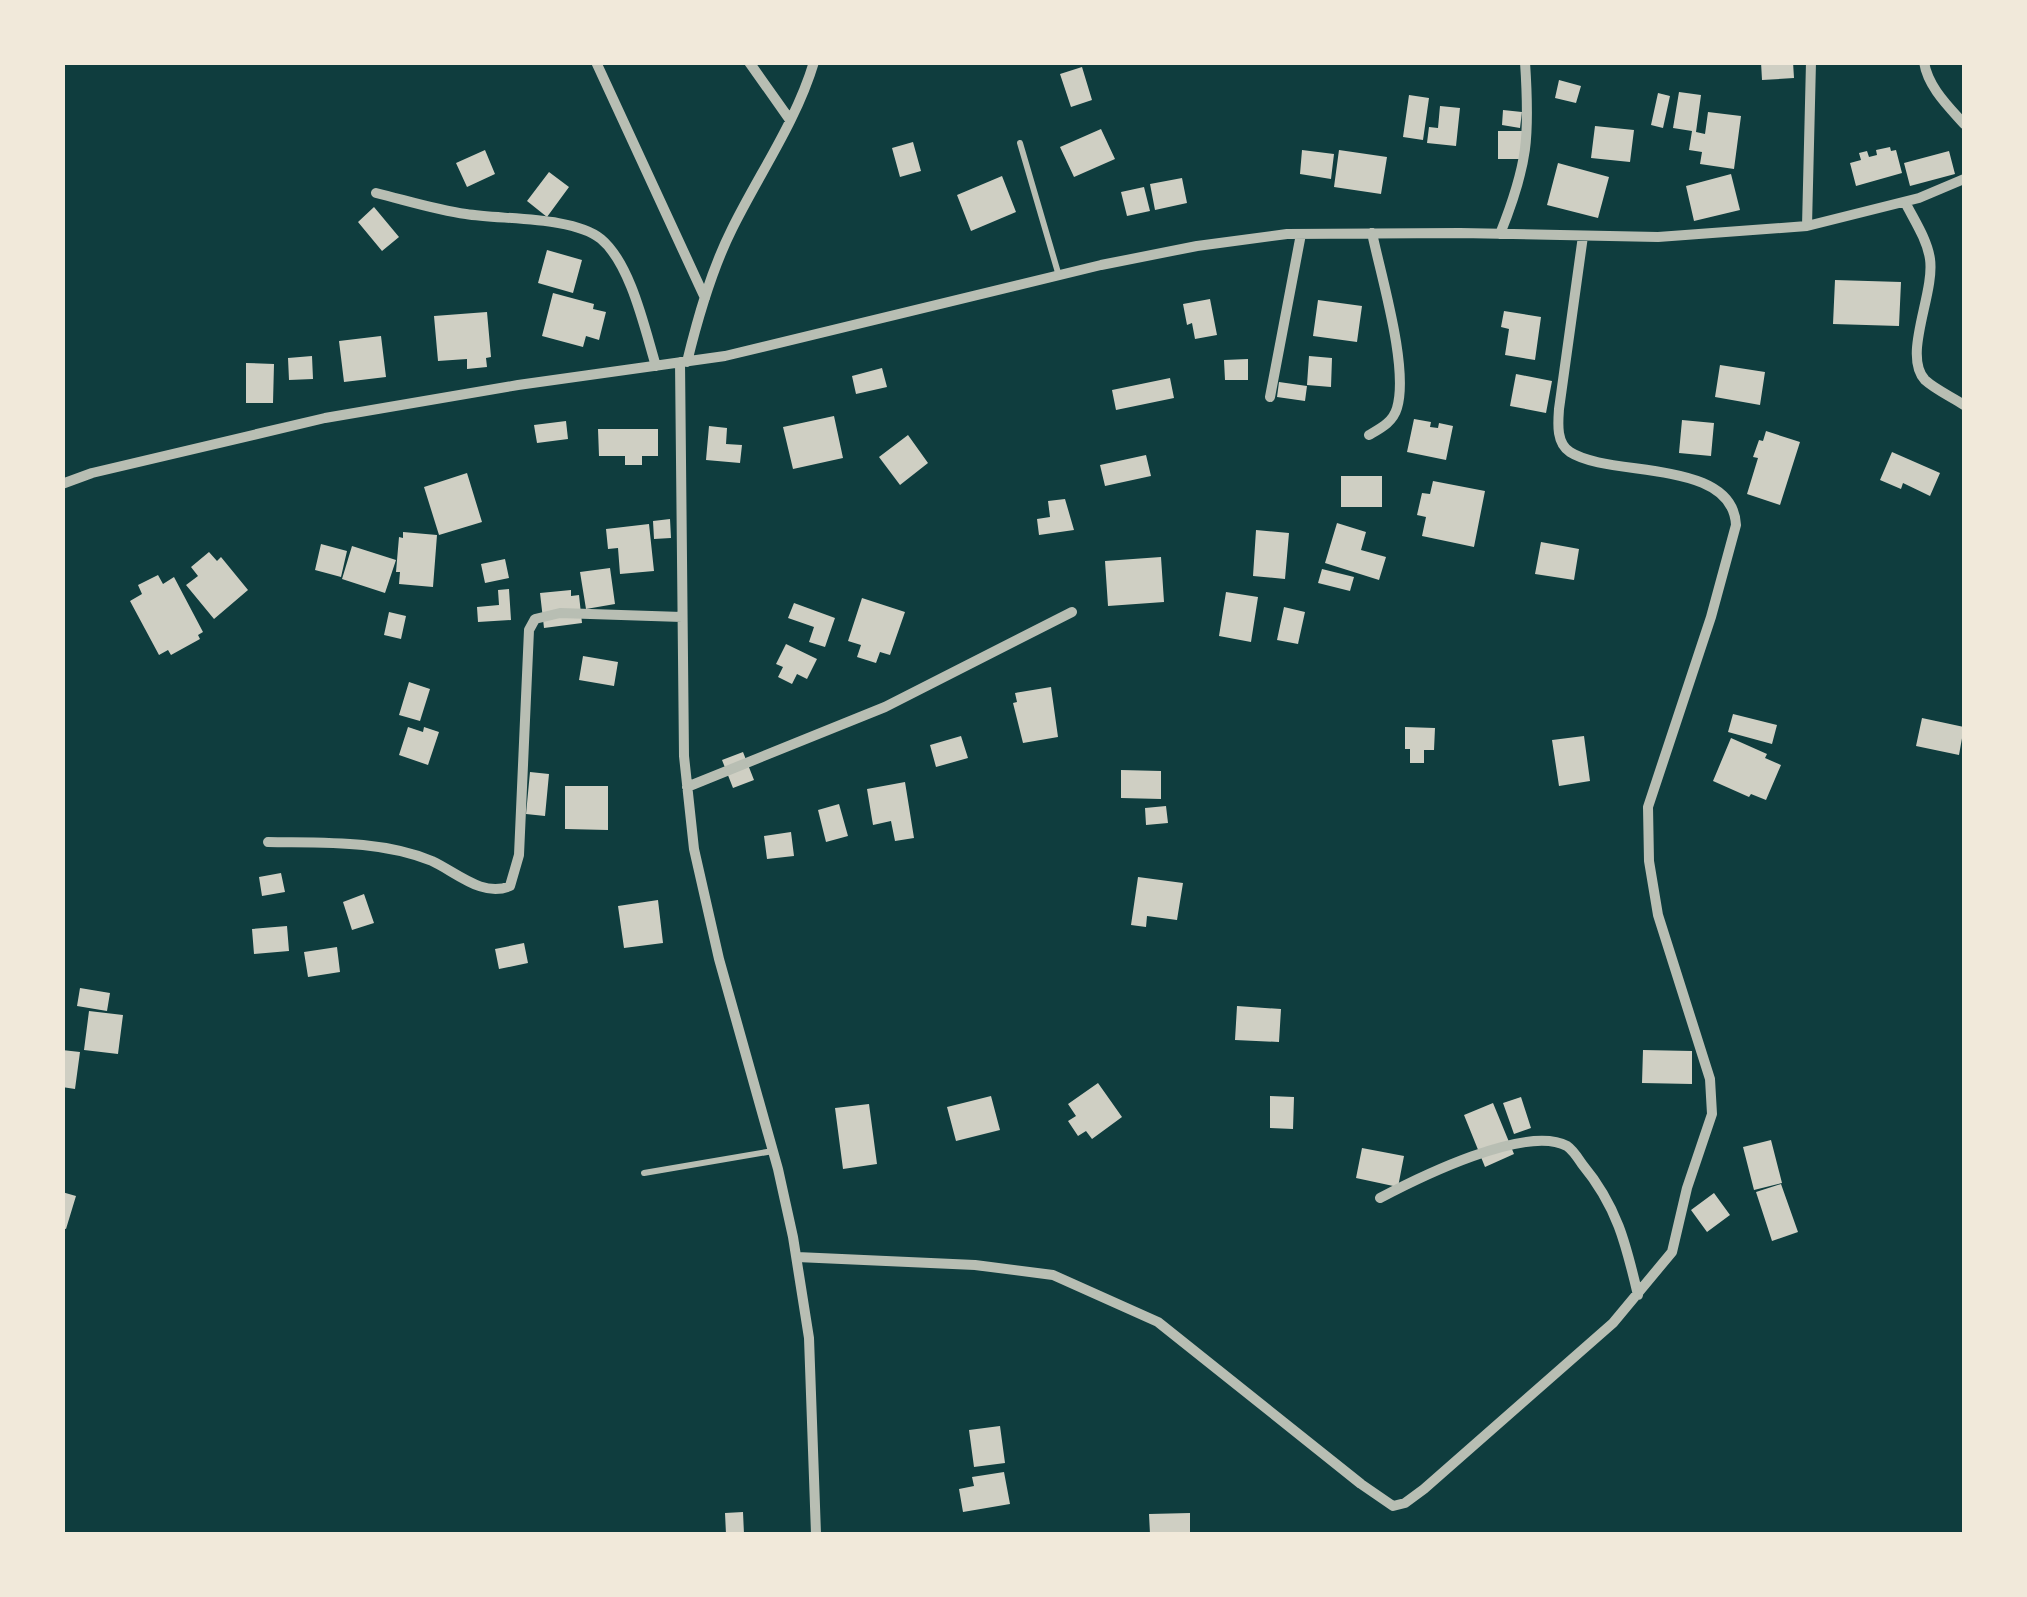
<svg xmlns="http://www.w3.org/2000/svg" width="2027" height="1597" viewBox="0 0 2027 1597" font-family="'Exo 2',sans-serif">
  <rect width="100%" height="100%" fill="#0f3d3e"/>
  <path fill="#cfcfc3" d="M1761,62H1793L1794,78L1762,80Z
    M1082,67L1092,100L1071,107L1060,74Z
    M1559,80L1581,86L1576,103L1555,98Z
    M1679,92L1701,95L1696,132L1705,134L1708,112L1741,116L1734,169L1700,164L1702,152L1689,150L1692,131L1673,128Z
    M1658,93L1670,96L1663,128L1651,125Z
    M1409,95L1429,98L1423,140L1403,137Z
    M1440,106L1460,108L1456,146L1427,143L1429,127L1438,128Z
    M1503,110L1522,112L1520,128L1502,125Z
    M1595,126L1634,130L1630,162L1591,158Z
    M1101,129L1115,159L1074,177L1060,147Z
    M1498,131H1522V159H1498Z
    M913,142L921,171L900,177L892,148Z
    M1890,147L1891,151L1896,150L1902,173L1856,186L1850,163L1861,160L1859,153L1867,151L1869,157L1877,155L1876,150Z
    M485,150L495,174L467,187L456,163Z
    M1302,150L1334,154L1331,179L1300,174Z
    M1339,150L1387,157L1381,194L1334,187Z
    M1949,151L1955,174L1910,186L1904,163Z
    M1558,163L1609,177L1598,218L1547,205Z
    M549,172L569,187L547,217L527,201Z
    M1731,174L1740,210L1694,221L1686,186Z
    M1002,176L1016,212L971,231L957,195Z
    M1182,178L1187,203L1155,210L1150,184Z
    M1144,187L1150,211L1127,216L1121,192Z
    M374,207L399,237L382,251L358,222Z
    M547,250L582,260L573,293L538,283Z
    M1835,280L1901,282L1899,326L1833,324Z
    M553,293L594,304L593,309L606,312L599,340L586,336L583,347L542,336Z
    M1210,299L1217,335L1195,339L1192,323L1187,325L1183,304Z
    M1318,300L1362,306L1357,342L1313,336Z
    M1504,311L1541,317L1535,360L1505,355L1509,329L1501,327Z
    M487,312L491,357L486,358L487,367L467,369V359L438,361L434,316Z
    M381,336L386,377L344,382L339,341Z
    M312,356L313,379L289,380L288,358Z
    M1309,356L1332,358L1331,387L1307,385Z
    M1248,359V380H1225L1224,360Z
    M246,363L274,364L273,403H246Z
    M1720,365L1765,372L1760,405L1715,397Z
    M882,368L887,387L856,394L852,376Z
    M1516,374L1552,381L1546,413L1510,406Z
    M1170,378L1174,398L1116,410L1112,390Z
    M1279,382L1307,386L1305,401L1277,397Z
    M834,416L843,458L793,469L783,427Z
    M1414,419L1431,422L1430,427L1438,428L1439,423L1453,426L1446,460L1407,452Z
    M1682,420L1714,423L1711,456L1679,453Z
    M566,421L568,439L537,443L534,425Z
    M709,426L727,428L726,444L742,445L740,463L706,460Z
    M598,429H658V456H642V465H625V456H599Z
    M1766,431L1800,442L1780,505L1747,494L1758,458L1753,457L1759,440L1763,441Z
    M908,435L928,463L900,485L879,457Z
    M1892,452L1940,473L1930,496L1903,483L1901,489L1880,480Z
    M1146,455L1151,476L1105,486L1100,465Z
    M467,473L482,522L439,535L424,487Z
    M1341,476H1382V507H1341Z
    M1433,481L1485,491L1474,547L1422,536L1426,517L1417,515L1422,493L1430,494Z
    M1065,499L1074,530L1039,535L1037,519L1050,517L1048,501Z
    M670,519L671,538L654,539L653,521Z
    M1337,523L1366,532L1361,550L1386,557L1379,580L1325,563Z
    M649,524L654,571L620,574L618,548L608,549L606,529Z
    M1256,530L1289,533L1285,579L1253,576Z
    M403,532L437,535L433,587L399,584L400,572H396L399,537L403,538Z
    M1541,542L1579,549L1574,580L1535,574Z
    M321,544L347,551L341,577L315,570Z
    M352,546L396,560L385,593L342,579Z
    M209,552L217,561L221,557L248,590L214,619L186,585L198,576L191,567Z
    M1161,557L1164,602L1108,606L1105,561Z
    M505,559L509,578L485,583L481,564Z
    M610,568L615,604L586,609L580,572Z
    M1322,569L1354,577L1350,591L1318,583Z
    M158,575L163,584L174,577L203,632L198,635L200,639L171,655L168,650L159,655L130,601L142,594L138,585Z
    M509,589L511,620L478,622L477,607L499,605L498,590Z
    M571,590V596L579,595L582,623L544,628L540,593Z
    M1226,592L1258,597L1251,642L1219,636Z
    M862,598L905,612L890,655L880,652L876,663L857,657L861,645L848,641Z
    M794,603L835,618L825,647L809,642L814,627L788,618Z
    M1284,607L1305,612L1298,644L1277,640Z
    M389,612L406,616L401,639L384,635Z
    M786,644L817,659L807,679L797,674L792,684L778,677L783,667L776,664Z
    M583,656L618,662L614,686L579,680Z
    M409,682L430,689L420,721L399,715Z
    M1051,687L1058,737L1023,743L1013,703L1017,702L1015,693Z
    M1733,714L1777,725L1772,744L1728,732Z
    M1922,718L1964,727L1959,755L1916,746Z
    M408,727L423,732L424,727L439,732L428,765L399,755Z
    M1405,727L1435,728L1434,750H1424V763H1410V749H1405Z
    M961,736L968,758L936,767L930,745Z
    M1584,736L1590,781L1559,786L1552,740Z
    M1731,738L1767,754L1765,758L1781,765L1766,800L1751,794L1749,797L1713,781Z
    M743,752L754,780L733,788L722,760Z
    M1121,770L1161,771V799L1121,798Z
    M530,772L549,774L545,816L526,814Z
    M905,782L914,838L895,841L891,821L873,825L867,789Z
    M565,786H608V830L565,829Z
    M839,804L848,836L826,842L818,810Z
    M1166,806L1168,823L1146,825L1145,808Z
    M791,832L794,856L767,859L764,836Z
    M281,873L285,892L262,896L259,877Z
    M1138,877L1183,883L1177,920L1147,916L1146,927L1131,925Z
    M364,894L374,923L352,930L343,902Z
    M658,900L663,943L624,948L618,906Z
    M287,926L289,951L254,954L252,929Z
    M524,943L528,963L499,969L495,949Z
    M337,947L340,972L308,977L304,952Z
    M80,988L110,993L107,1011L77,1006Z
    M1237,1006L1281,1009L1279,1042L1235,1040Z
    M89,1011L123,1015L118,1054L84,1050Z
    M62,1050L80,1052L75,1089L62,1087Z
    M1643,1050L1692,1051V1084L1642,1083Z
    M1098,1083L1122,1117L1092,1139L1086,1131L1078,1136L1068,1121L1076,1116L1068,1104Z
    M991,1096L1000,1130L956,1141L947,1107Z
    M1270,1096L1294,1097L1293,1129L1270,1128Z
    M1521,1097L1531,1128L1514,1134L1503,1103Z
    M1493,1103L1514,1154L1485,1167L1464,1115Z
    M869,1104L877,1164L843,1169L835,1108Z
    M1771,1140L1782,1183L1754,1190L1743,1147Z
    M1362,1148L1404,1156L1398,1187L1356,1178Z
    M1781,1184L1798,1232L1772,1241L1756,1192Z
    M62,1192L76,1196L66,1229L62,1228Z
    M1714,1193L1730,1215L1707,1232L1691,1210Z
    M1000,1426L1005,1463L974,1467L969,1430Z
    M1004,1472L1010,1504L963,1512L959,1489L974,1486L972,1477Z
    M743,1512L744,1534H726L725,1513Z
    M1190,1513V1534H1150L1149,1514Z"/>
  <g fill="none" stroke-linecap="round" stroke-linejoin="round">
    <path stroke="#b8beb3" stroke-width="6" d="M1020,143L1059,276
      M644,1173L773,1151"/>
    <path stroke="#b8beb3" stroke-width="10" d="M596,62L705,298
      M749,62L790,120
      M1924,62C1928,87 1948,106 1964,124
      M376,193C405,200 436,210 466,214C502,220 573,216 601,239C631,264 645,330 656,366
      M1905,202C1914,220 1927,239 1930,259C1935,294 1902,355 1925,380C1936,390 1952,397 1964,405
      M1807,226L1811,62
      M1500,234C1528,164 1530,137 1525,62
      M680,362L684,756L694,849L719,959L778,1169L793,1237L809,1338L816,1534
      M687,362C698,317 711,271 732,229C759,174 796,122 814,62
      M1270,397L1301,234
      M1369,435C1381,428 1393,422 1397,408C1409,368 1381,276 1372,233
      M62,484L92,473L325,418L518,385L725,356L1101,265L1197,246L1287,234L1460,233L1658,237L1807,226L1919,198L1964,179
      M687,787L885,707L1072,612
      M268,842C322,843 381,840 432,861C456,872 483,898 510,886L519,855L529,630L535,619L560,613L682,617
      M1380,1198C1418,1178 1526,1124 1567,1146C1573,1150 1578,1158 1582,1164C1617,1206 1626,1244 1638,1295
      M797,1257L975,1265L1053,1275L1158,1322L1361,1484L1393,1506L1405,1503L1424,1489L1613,1323L1672,1252L1687,1188L1712,1114L1710,1079L1658,915L1649,861L1648,807L1711,617L1736,525C1733,458 1610,478 1570,452C1556,443 1558,423 1559,409L1583,236"/>
  </g>
  <rect width="2027" height="1597" fill="none" stroke="#f1e9da" stroke-width="130"/>
</svg>
